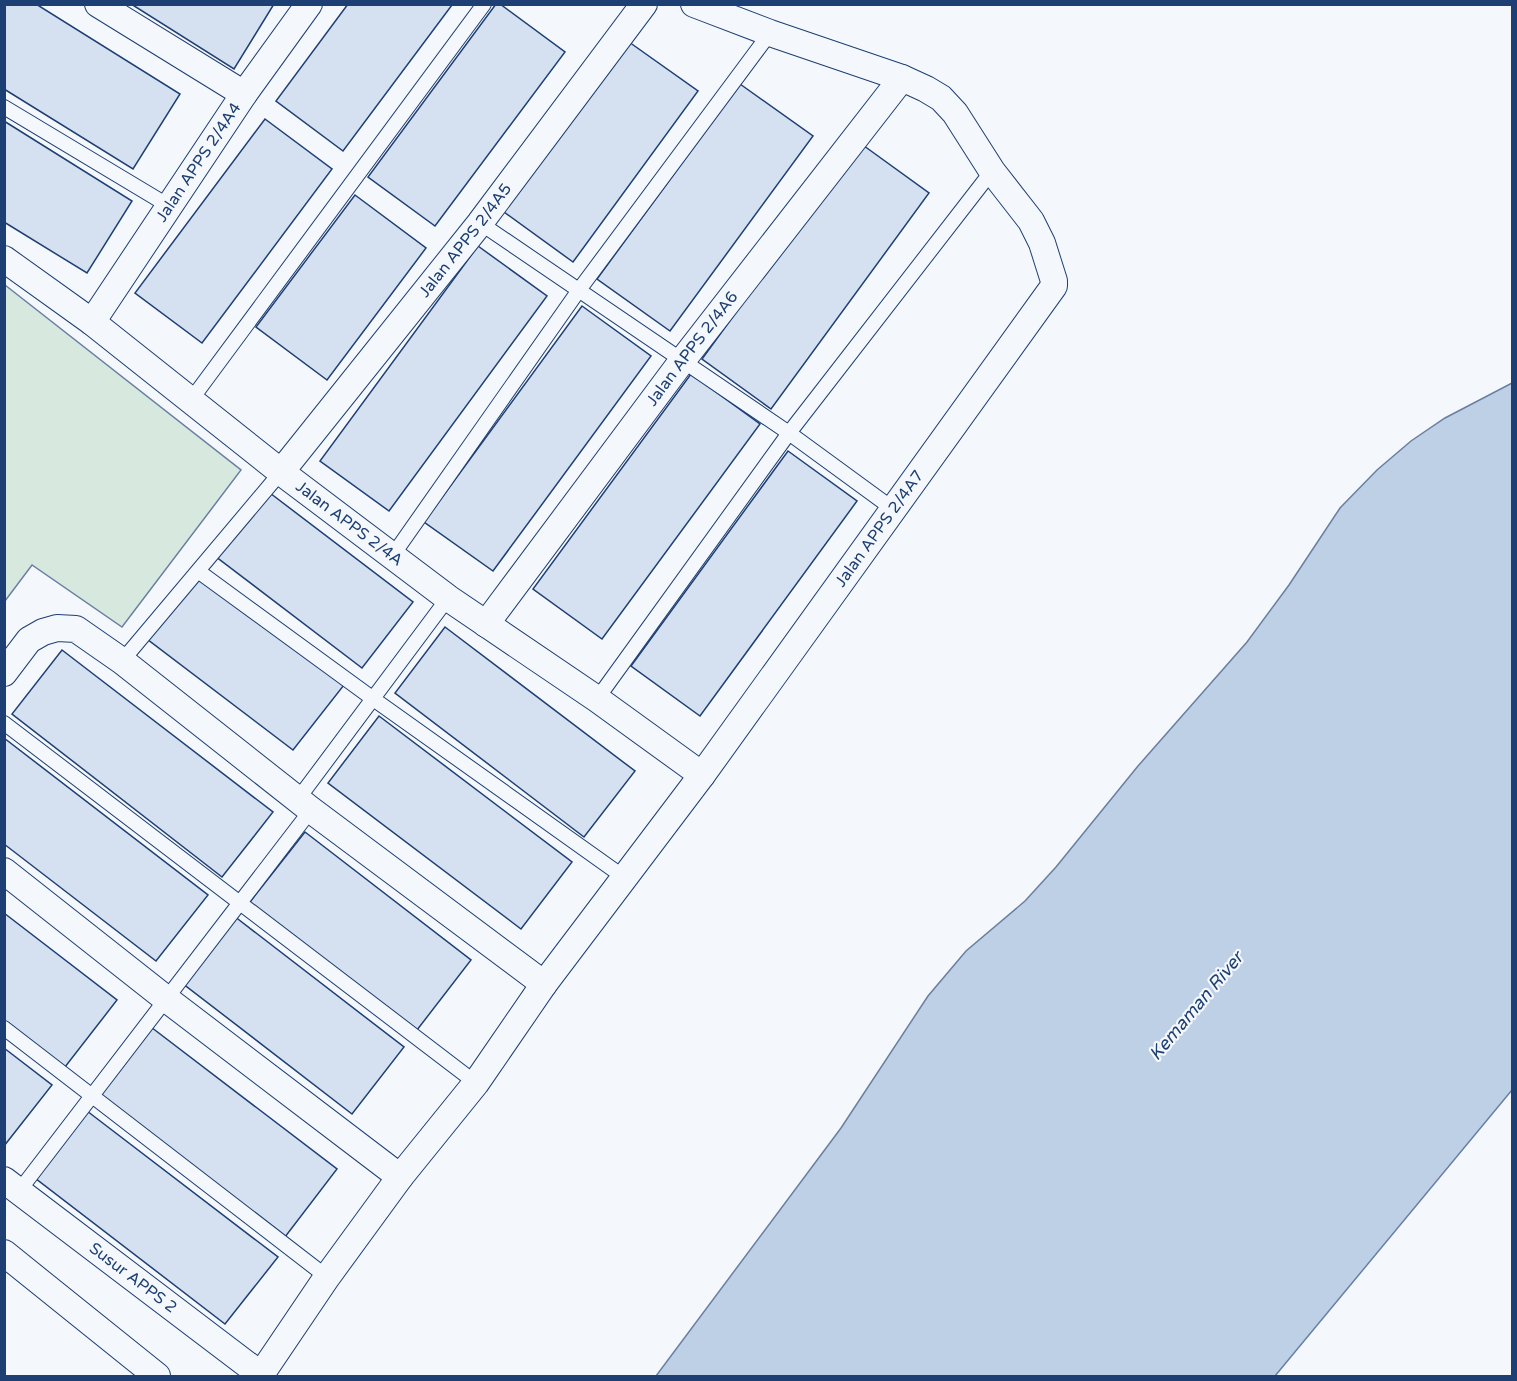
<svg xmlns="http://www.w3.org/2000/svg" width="1517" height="1381" viewBox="0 0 1517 1381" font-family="'Varela Round',sans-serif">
  <rect width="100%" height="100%" fill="#f4f7fb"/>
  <path fill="#d7e8df" stroke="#687fa3" stroke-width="1.5" d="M5,285L241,470L122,627L32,565L5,601Z"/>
  <path fill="#bed0e5" stroke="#687fa3" stroke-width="1.5" d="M1512,383V1090L1275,1376H656L841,1128L928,996L966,951L1025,901L1056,867L1138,766L1247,642L1289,585L1340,508L1377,470L1411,441L1445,418Z"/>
  <path fill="#d5e0f0" stroke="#1d3f73" stroke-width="1.5" d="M4,4H36L180,94L133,169L4,89Z
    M131,4H274L234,69Z
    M348,4L452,5L343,151L276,101Z
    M496,4H500L565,52L435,226L368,177Z
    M629,42L698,91L573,262L504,212Z
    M740,84L813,136L670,331L597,279Z
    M265,119L332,169L202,343L135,293Z
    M4,121L132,201L87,273L4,222Z
    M860,143L929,193L771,409L702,359Z
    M355,195L426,248L327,380L256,327Z
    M478,246L547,296L389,511L320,461Z
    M582,306L651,356L493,571L424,522Z
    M691,374L760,424L602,639L533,589Z
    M788,451L857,501L700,716L631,666Z
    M266,490L413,602L362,668L215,556Z
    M197,573L344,685L293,750L147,639Z
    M445,627L635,771L584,837L395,693Z
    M62,650L273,812L222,877L12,714Z
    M379,716L572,862L521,929L328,783Z
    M4,738L208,895L156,961L4,844Z
    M305,832L471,960L417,1030L250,902Z
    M4,913L117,1000L65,1067L4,1021Z
    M234,916L404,1047L352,1114L182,983Z
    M147,1024L337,1169L285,1237L95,1091Z
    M4,1048L52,1085L4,1146Z
    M87,1111L278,1257L225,1324L35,1178Z"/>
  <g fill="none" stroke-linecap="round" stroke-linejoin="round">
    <defs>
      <path id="lane" d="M4,107L169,206
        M480,223L789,433L893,509
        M191,400L484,4
        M393,555L579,290L770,33
        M198,571L372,698L625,878
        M122,661L281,472
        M597,699L789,433L992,171
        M4,723L476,1083
        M298,799L448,598
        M4,1028L327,1277
        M19,1191L311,810"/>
      <g id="street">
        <path d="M98,4L244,94"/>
        <path id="s1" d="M4,259L92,322L281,472L448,598L597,699L702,775"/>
        <path id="s2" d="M92,322L244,94L309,4"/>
        <path id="s3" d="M281,472L480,223L644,4"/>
        <path id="s4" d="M486,624L682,361L902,78"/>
        <path d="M4,673L29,640L43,632L57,628L76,629L122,661L311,810L544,984"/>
        <path d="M4,871L165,998L400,1177"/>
        <path id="s5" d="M4,1180L261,1375"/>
        <path d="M4,1253L157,1376"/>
        <path id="s6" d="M260,1376L327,1277L400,1177L476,1083L544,984L702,775L1054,286V281L1042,243L1031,221L992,171L955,113L941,98L926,89L902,78L770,33L694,4"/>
      </g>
    </defs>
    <use href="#lane" stroke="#1d3f73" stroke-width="16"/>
    <use href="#street" stroke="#1d3f73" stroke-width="28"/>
    <use href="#lane" stroke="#f4f7fb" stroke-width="14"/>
    <use href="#street" stroke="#f4f7fb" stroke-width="26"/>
  </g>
  <g text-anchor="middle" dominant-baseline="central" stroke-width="4.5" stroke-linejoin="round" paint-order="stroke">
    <g font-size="16" fill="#1d3f73" stroke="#f4f7fb">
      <text stroke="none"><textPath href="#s2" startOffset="192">Jalan APPS 2/4A4</textPath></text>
      <text stroke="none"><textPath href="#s3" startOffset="296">Jalan APPS 2/4A5</textPath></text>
      <text stroke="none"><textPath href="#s4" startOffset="344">Jalan APPS 2/4A6</textPath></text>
      <text stroke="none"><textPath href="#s1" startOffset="435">Jalan APPS 2/4A</textPath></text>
      <text stroke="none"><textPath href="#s6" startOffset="1050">Jalan APPS 2/4A7</textPath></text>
      <text stroke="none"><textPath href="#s5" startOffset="162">Susur APPS 2</textPath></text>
    </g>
    <g font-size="18" font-style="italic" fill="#1d3f73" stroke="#f4f7fb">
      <text transform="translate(1196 1006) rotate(-50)">Kemaman River</text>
    </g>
  </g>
  <rect width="1517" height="1381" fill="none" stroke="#1d3f73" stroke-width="12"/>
</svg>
